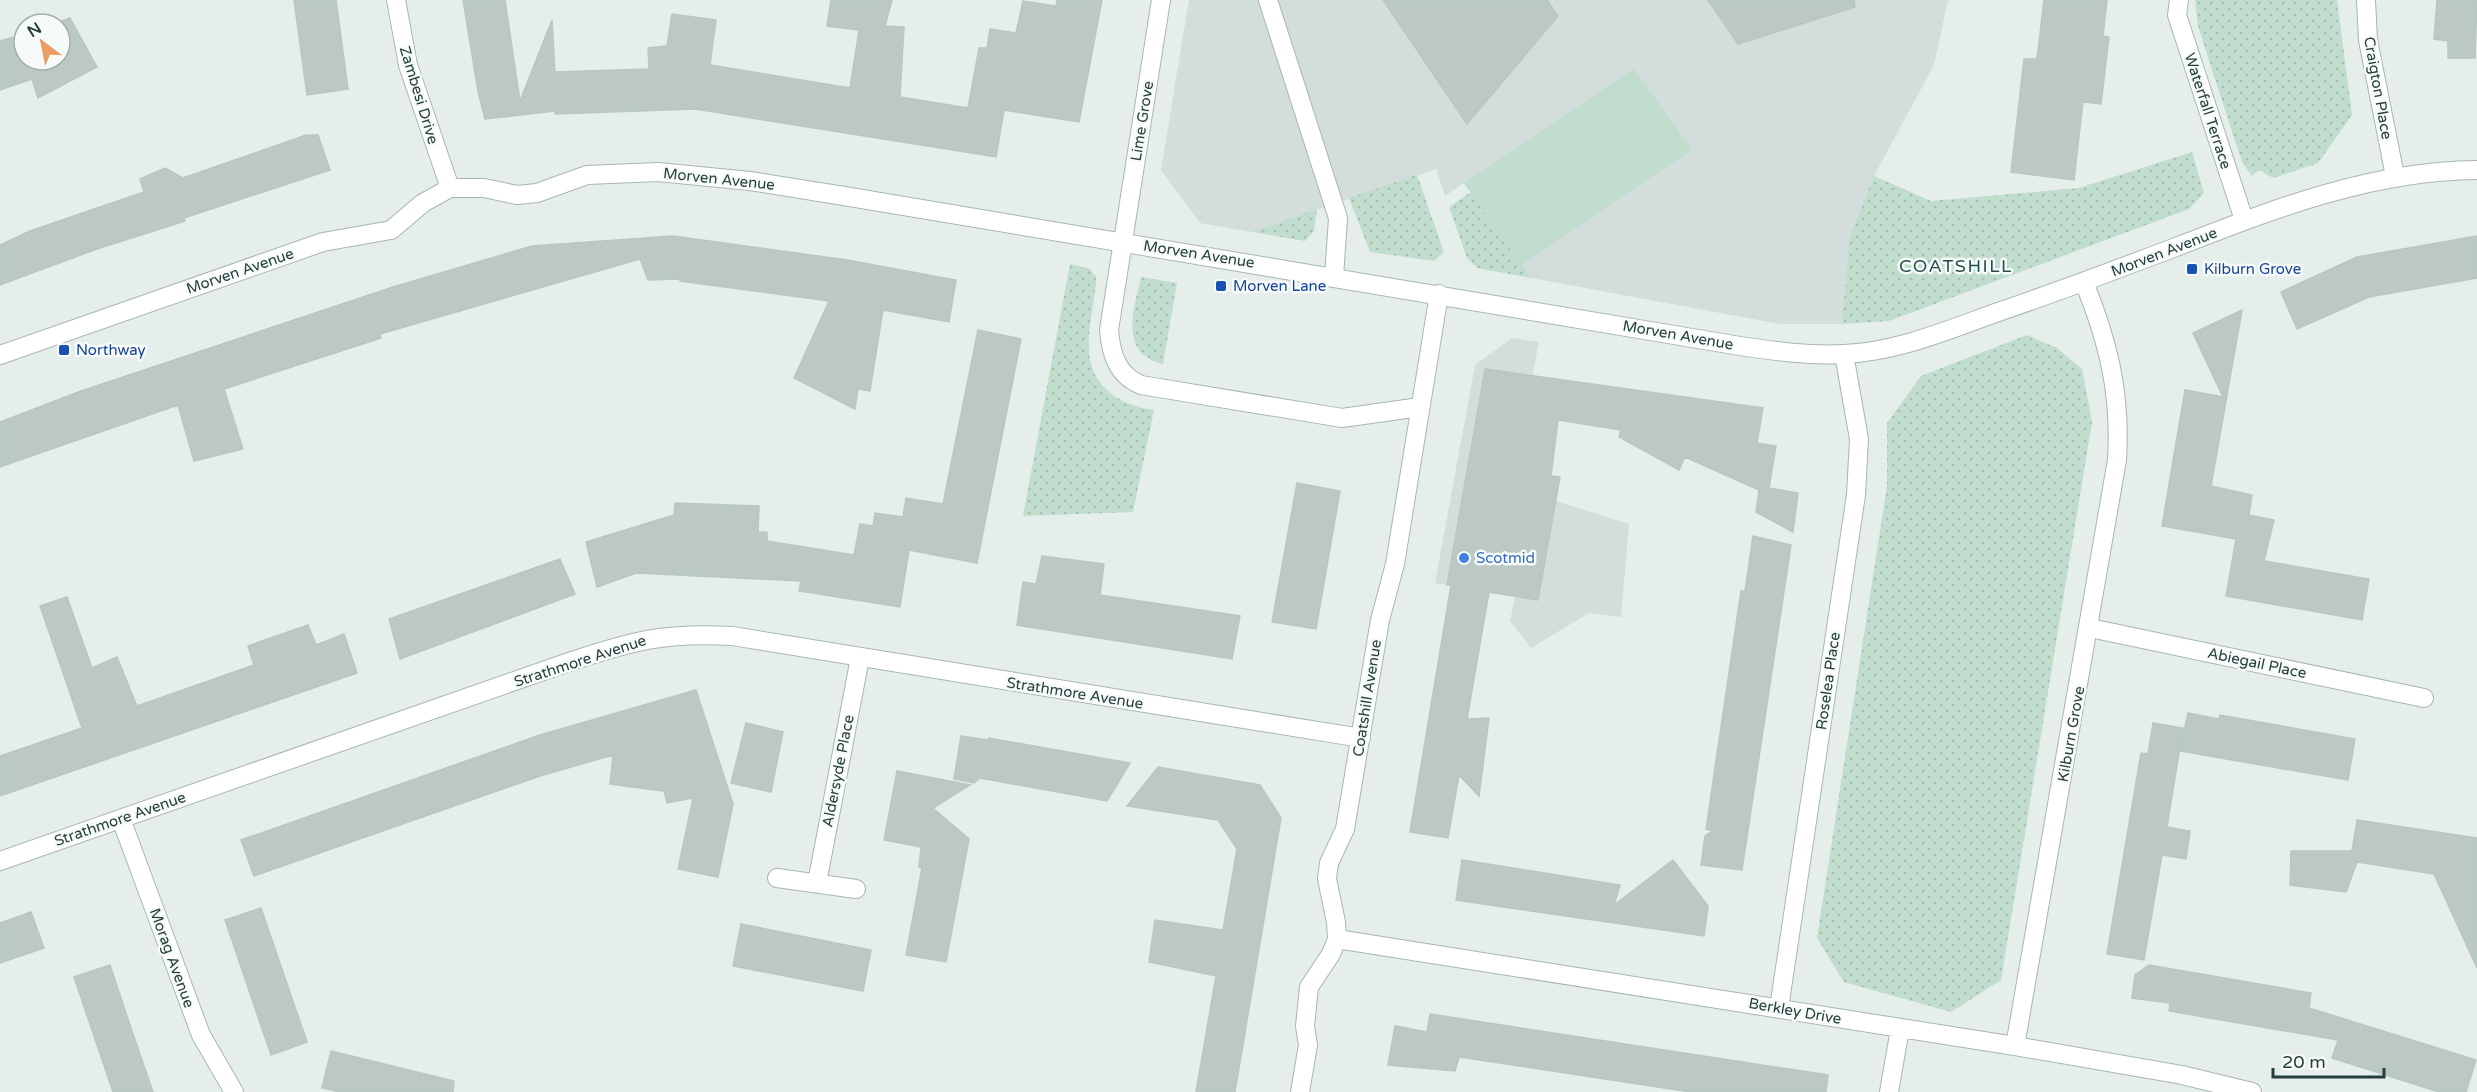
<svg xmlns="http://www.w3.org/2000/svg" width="2477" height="1092" viewBox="0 0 2477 1092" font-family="'Varela Round',sans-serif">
  <defs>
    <pattern id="grass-dots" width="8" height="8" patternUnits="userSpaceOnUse" patternTransform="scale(1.5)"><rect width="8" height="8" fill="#c0ddcd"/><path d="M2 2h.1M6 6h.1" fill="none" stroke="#a5bfb1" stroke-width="1.8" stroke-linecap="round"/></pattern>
  </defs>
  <rect width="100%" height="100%" fill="#e5eeeb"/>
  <path fill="#d3dddb" d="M1189,0H1948L1934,65L1874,176L1849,239L1842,324H1780L1531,278L1464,183L1445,196L1436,169L1252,232L1200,223L1161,170Z
    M1512,338L1539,342L1532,377L1530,493L1629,524L1621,617L1589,613L1531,648L1510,621L1515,597L1435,583L1475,365Z"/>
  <path fill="url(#grass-dots)" d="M2195,0H2337L2352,115L2318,163L2273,178L2259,170L2252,176L2242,162L2236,144L2198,26Z
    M2192,152L2204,193L2189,209L1889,321L1842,324L1849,239L1874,176L1931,201L2079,188Z
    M1417,175L1444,252L1434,261L1370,252L1349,198Z
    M1471,192L1531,278L1477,268L1467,258L1449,207Z
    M1317,209L1314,231L1305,241L1252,232Z
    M1070,264L1090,269L1096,277C1096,297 1090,316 1089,336C1085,382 1113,404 1154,410L1133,512L1023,516Z
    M1141,277L1177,283L1163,364C1118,353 1134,309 1141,277Z
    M2027,335L2057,348L2082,369L2092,422L2001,980L1951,1012L1844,982L1817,938L1887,486V423L1921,376Z"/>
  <path fill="#c0ddcd" d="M1634,69L1692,150L1521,265L1464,183Z"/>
  <path fill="#bbc8c5" stroke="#b8c7c3" stroke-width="1.5" d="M294,0H336L348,89L307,95Z
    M463,0H505L520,101L552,20L555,72L649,69L648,48L667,46L672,14L716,20L710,65L850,88L859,30L827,26L831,0H892L885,26L904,27L900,97L968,108L979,48H987L990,29L1016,33L1023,1L1056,6L1057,0H1102L1079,122L1004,110L996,157L695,109L555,114V111L485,119L478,91Z
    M1383,0H1547L1558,16L1467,124Z
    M1708,0H1854L1855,7L1738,44Z
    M2044,0H2107L2103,36L2109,37L2101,104L2083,102L2074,180L2011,172L2024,59H2037Z
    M2437,0H2477L2475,58H2448V41L2434,39Z
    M70,18L97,67L38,98L32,79L0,90V41L24,34V60H60V24H54Z
    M306,135H318L330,170L184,218L185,221L97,249L0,285V245L30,231L144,192L140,179L165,168L183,178Z
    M673,236L847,260L956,280L949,322L883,310L870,391L858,389L855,409L794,378L829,301L680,281V279L648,280L640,259L380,334L381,338L224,389L243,449L194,461L178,405L0,467V422L81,391L393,287L532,246Z
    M2477,236V278L2369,297L2297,329L2281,292L2357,257Z
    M2242,310L2211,486L2252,495L2249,515L2274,520L2264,561L2369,579L2362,620L2226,596L2236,539L2162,526L2185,390L2223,397L2193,333Z
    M978,330L1021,339L977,563L909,550L900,607L799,591L801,581L636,573L597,587L586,542L674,515L675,503L759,506L758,532H767V541L854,555L860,524L873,526L875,513L903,517L906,498L943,504Z
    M1485,369L1763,408L1757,443L1776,446L1769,488L1798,493L1793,532L1756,512L1759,490L1685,457L1679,470L1619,437L1621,430L1558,420L1551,476L1560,477L1538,600L1489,592L1467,719L1489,718L1479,796L1459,775L1448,838L1410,832L1451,585H1447Z
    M1297,483L1340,491L1316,629L1272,622Z
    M1753,536L1791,545L1742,870L1701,865L1705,836L1712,831L1706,829L1741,591H1745Z
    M1042,556L1104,564L1100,595L1240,616L1232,659L1017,625L1023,582L1036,584Z
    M560,559L575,594L400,659L389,619Z
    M67,597L92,668L117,657L137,706L254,665L248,646L308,625L316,645L344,634L357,673L0,796V756L82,728L40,606Z
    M696,690L733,804L718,877L678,869L693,798L667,803L664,791L610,784L613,755L540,776L254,876L241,840L540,735Z
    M2188,713L2219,719L2220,715L2355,739L2348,780L2180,751Z
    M746,723L783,732L771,792L731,783Z
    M2153,723L2183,728L2167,827L2190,831L2186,859L2162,855L2144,960L2107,954L2141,753L2148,754Z
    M961,736L988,740L989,738L1130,763L1107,801L980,778L974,783L954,779Z
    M1158,767L1260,785L1281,818L1235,1092H1196L1216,976L1149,962L1155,920L1223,930L1237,849L1218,820L1127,806Z
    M897,771L970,785L933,808L969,839L946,962L906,955L922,868L919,867L921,847L884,840Z
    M2357,820L2477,838V968L2434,874L2357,862L2346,892L2290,885L2291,851H2352Z
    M1462,860L1620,885L1614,905L1673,860L1708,906L1704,936L1456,900Z
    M261,908L307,1042L271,1055L225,920Z
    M31,912L44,948L0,963V923Z
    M741,924L871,950L863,991L733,966Z
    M110,965L132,1031L153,1092H113L74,977Z
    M2149,965L2311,993L2309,1008L2476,1060L2466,1092H2439L2332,1058L2338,1040L2169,1011L2170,1003L2132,998L2135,975Z
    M1430,1014L1828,1075L1826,1092H1691L1459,1057L1455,1071L1388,1065L1395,1026L1427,1032Z
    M331,1051L454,1081L453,1092H340L322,1088Z"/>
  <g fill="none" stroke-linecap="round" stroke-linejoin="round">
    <defs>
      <path id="minor" d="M396,0L408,65L450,188
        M1161,0L1109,330C1111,354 1117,375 1141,385L1342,418L1420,407
        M1268,0L1338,218L1334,277
        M2179,0L2177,15L2244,220
        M2366,0L2368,40L2395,176
        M0,355L323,242L391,230L423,203L450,188H484L517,195L537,193L587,175L658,172L750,181L844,196L1740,346C1774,351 1809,356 1844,354C1898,352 1950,329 2001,311C2060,291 2118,269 2176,247C2274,209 2370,171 2477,170
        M2090,628L2424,698
        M121,819L201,1035L234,1092
        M0,861L569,662C632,641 665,632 732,636L1361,738
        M777,878L856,889
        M817,883L860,658
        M1337,939L2015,1046L2182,1075L2252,1092
        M1779,1008L1856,495L1859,439L1844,354
        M2015,1046L2117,460C2121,394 2109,344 2084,282
        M1300,1092L1308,1045L1305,1026L1309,987L1331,954L1337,939L1336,922L1327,879L1329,863L1345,829L1380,620L1395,564L1439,294
        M1889,1092L1900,1029"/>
    </defs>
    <use href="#minor" stroke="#a8b6b3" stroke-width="20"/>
    <use href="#minor" stroke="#fff" stroke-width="18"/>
  </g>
  <g fill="#1a4fb4" stroke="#f6faf9" stroke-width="2">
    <rect x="2186" y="263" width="12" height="12" rx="3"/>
    <rect x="1215" y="280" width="12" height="12" rx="3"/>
    <rect x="58" y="344" width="12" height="12" rx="3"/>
  </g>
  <circle fill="#3f7fe0" stroke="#f6faf9" stroke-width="2" cx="1464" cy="558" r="6"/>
  <g text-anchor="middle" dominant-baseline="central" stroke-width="5" stroke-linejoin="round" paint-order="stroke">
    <g font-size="15" fill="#253f3c" stroke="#f6faf9">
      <text transform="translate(2378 88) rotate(80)">Craigton Place</text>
      <text transform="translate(419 95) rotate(73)">Zambesi Drive</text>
      <text transform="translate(2208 111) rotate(72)">Waterfall Terrace</text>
      <text transform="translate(1142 121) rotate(-81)">Lime Grove</text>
      <text transform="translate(719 179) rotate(6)">Morven Avenue</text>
      <text transform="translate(2164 252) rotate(-21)">Morven Avenue</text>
      <text transform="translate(1199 254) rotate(9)">Morven Avenue</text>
      <text transform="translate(240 271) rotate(-19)">Morven Avenue</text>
      <text transform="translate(1678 335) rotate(10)">Morven Avenue</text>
      <text transform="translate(580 661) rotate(-18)">Strathmore Avenue</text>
      <text transform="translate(2257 663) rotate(12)">Abiegail Place</text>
      <text transform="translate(1828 681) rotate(-82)">Roselea Place</text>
      <text transform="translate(1075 693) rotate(9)">Strathmore Avenue</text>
      <text transform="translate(1367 698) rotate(-81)">Coatshill Avenue</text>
      <text transform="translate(2071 734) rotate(-80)">Kilburn Grove</text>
      <text transform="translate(838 771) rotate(-79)">Aldersyde Place</text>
      <text transform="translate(120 819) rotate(-19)">Strathmore Avenue</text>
      <text transform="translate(172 958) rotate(70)">Morag Avenue</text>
      <text transform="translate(1795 1011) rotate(10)">Berkley Drive</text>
    </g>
    <g font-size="15" fill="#164399" stroke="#f6faf9" text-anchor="start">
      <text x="2204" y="269">Kilburn Grove</text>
      <text x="1233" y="286">Morven Lane</text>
      <text x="76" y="350">Northway</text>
    </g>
    <g font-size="15" fill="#366cbe" stroke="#f6faf9" text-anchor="start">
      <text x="1476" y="558">Scotmid</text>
    </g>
    <g font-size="18" letter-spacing="1.5" fill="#22504d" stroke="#f6faf9">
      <text x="1956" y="266">COATSHILL</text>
    </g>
  </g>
  <g transform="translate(42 42) rotate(328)"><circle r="28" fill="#f6faf9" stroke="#a2afad" stroke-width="1.5"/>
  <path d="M0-4.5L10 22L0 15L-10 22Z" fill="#ea9e67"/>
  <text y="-9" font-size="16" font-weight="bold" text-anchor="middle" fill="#253f3c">N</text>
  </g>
  <path d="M2273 1068v9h111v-9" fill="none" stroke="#253f3c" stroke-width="3"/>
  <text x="2282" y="1068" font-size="18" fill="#253f3c" stroke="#f6faf9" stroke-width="4.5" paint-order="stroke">20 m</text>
</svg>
